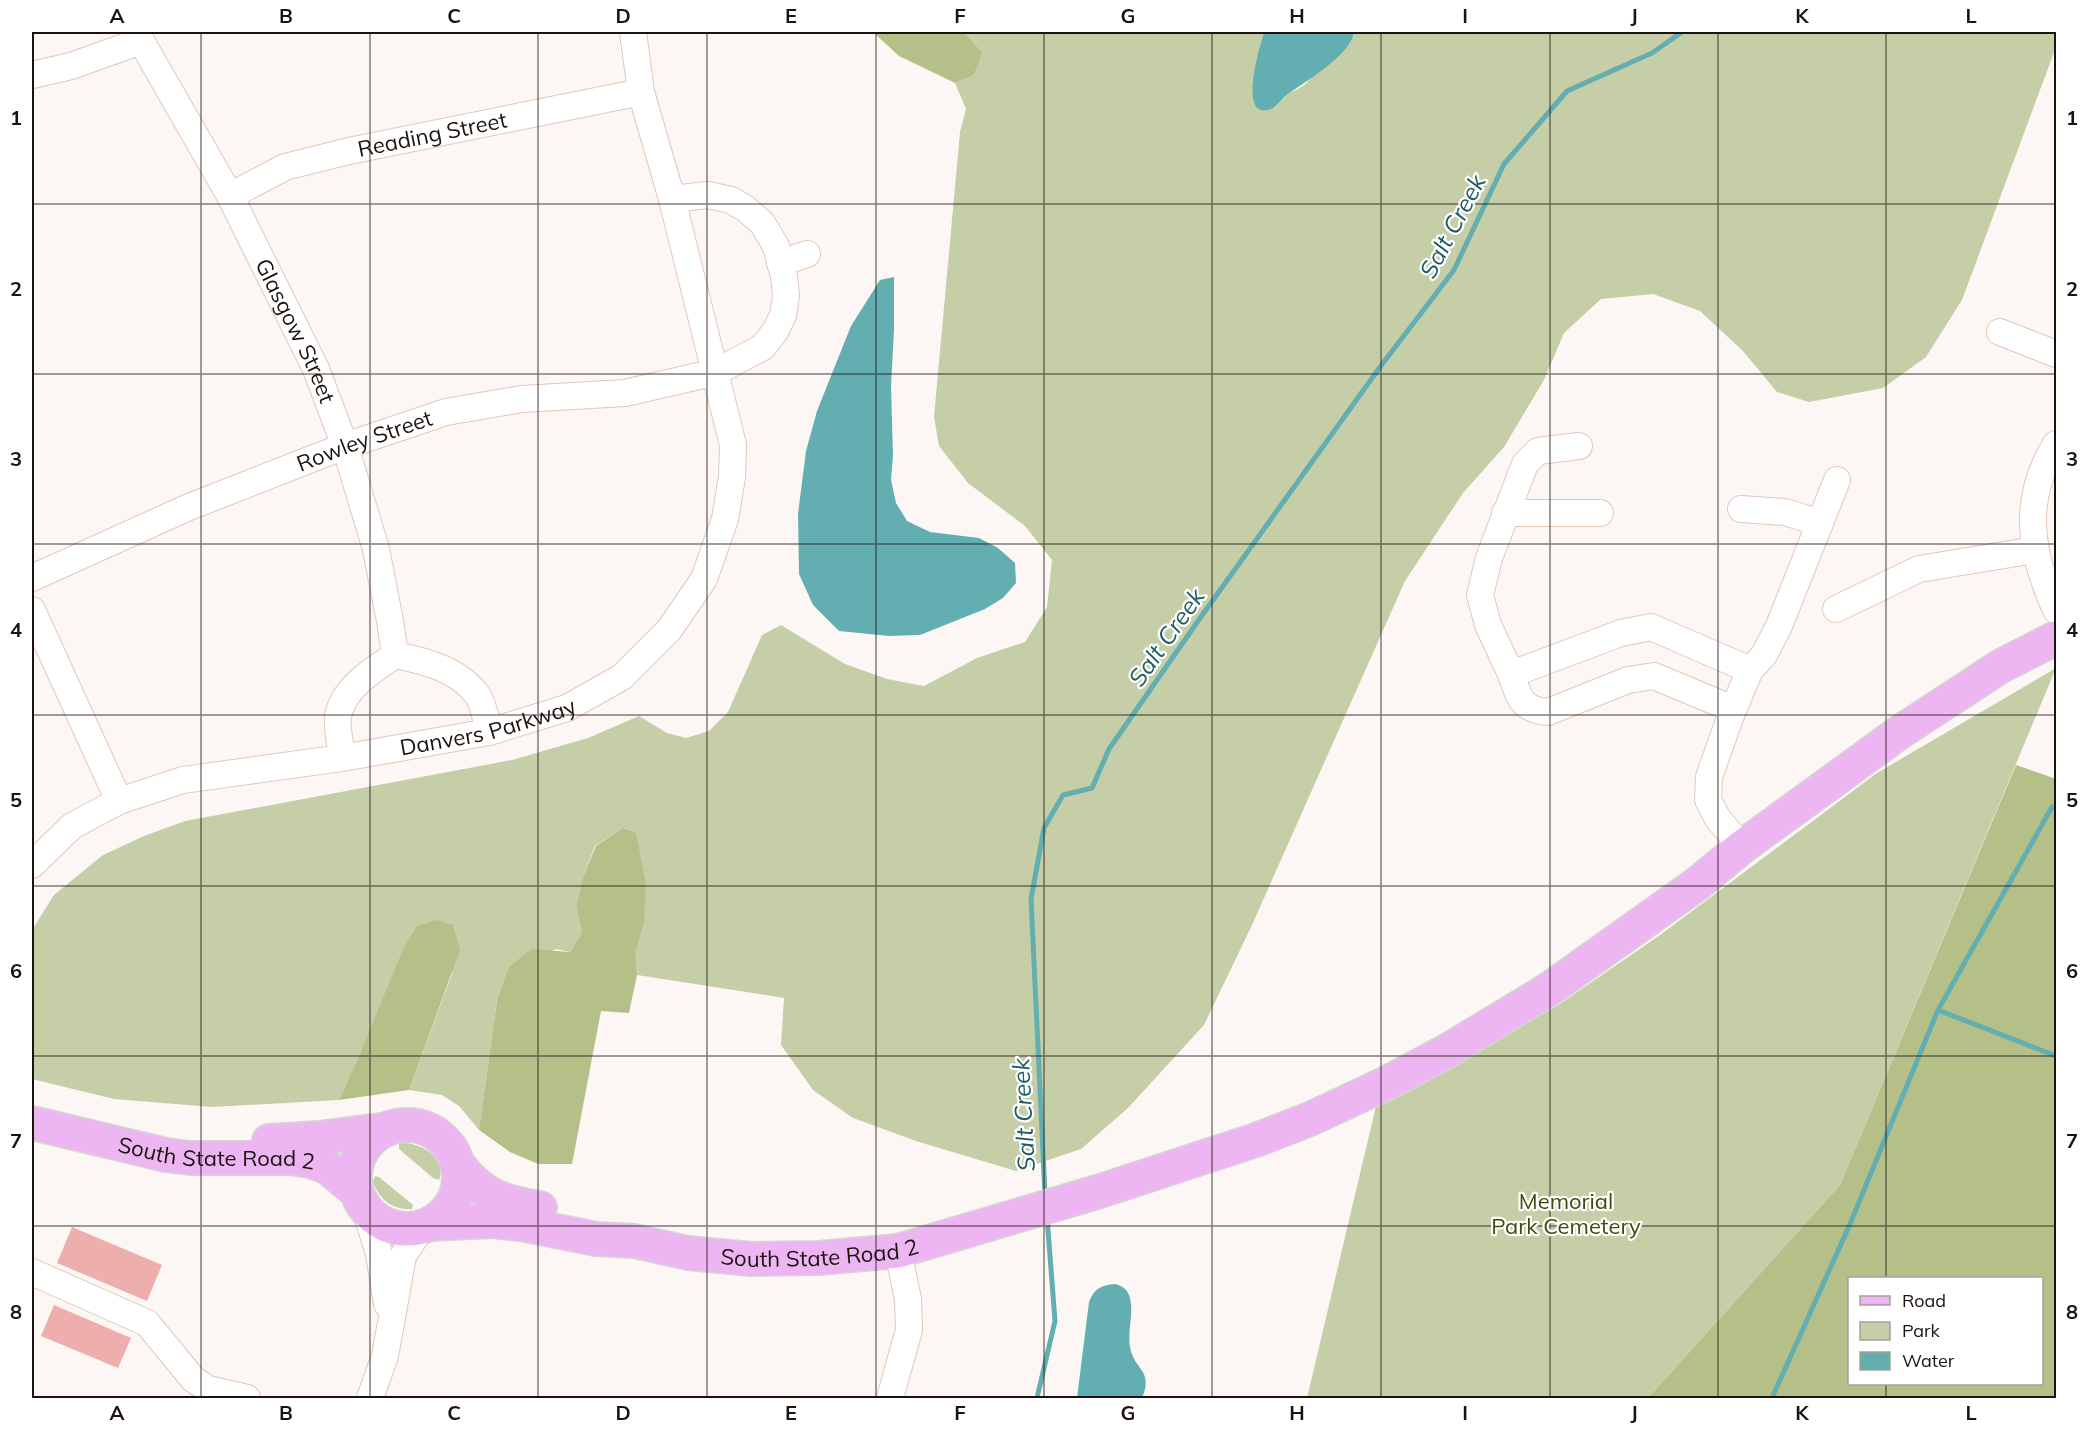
<svg xmlns="http://www.w3.org/2000/svg" width="2088" height="1430" viewBox="0 0 2088 1430" font-family="Mulish,sans-serif">
  <rect width="100%" height="100%" fill="#fcf7f4"/>
  <path fill="#c6cea7" d="M964,32H1264L1260,46L1274,108L1288,94L1303,86L1353,37L1354,32H2056V47L1962,300L1926,357L1883,388L1809,402L1777,392L1743,351L1700,311L1653,294L1601,299L1564,333L1544,380L1504,447L1463,493L1405,581L1252,925L1204,1025L1128,1108L1081,1149L1016,1171L919,1142L853,1118L813,1090L781,1045L784,998L637,975L636,951L644,923L636,832L622,828L595,846L583,877L576,906L582,932L570,952L556,949L508,968L497,1000L479,1130L459,1106L442,1095L409,1090L453,971L362,1049L339,1100L212,1107L114,1099L32,1079V930L54,895L103,855L144,836L185,821L512,760L588,738L639,716L667,733L686,738L709,731L728,712L762,635L781,625L845,664L887,679L924,686L977,658L1025,642L1047,607L1052,560L1025,526L968,483L939,446L934,417L960,132L966,109L955,83L974,75L983,53Z
    M2056,668L1840,1185L1648,1398H1307L1376,1106L1557,1006L1660,935L1877,773Z
    M402,1143C421,1143 448,1157 439,1180L433,1178L399,1149V1144Z
    M375,1176L379,1177L413,1205L412,1209C392,1210 380,1200 373,1182Z"/>
  <path fill="#b5c088" fill-rule="evenodd" d="M873,32H964L983,53L974,75L955,83L899,56Z
    M2016,765L2056,779V1398H1648L1840,1185ZM1850,1278H2042V1384H1850Z
    M622,828L636,832L646,884L644,923L636,952L637,975L629,1013L601,1011L572,1164H538L510,1152L479,1130L497,1000L508,968L531,949L570,952L582,932L576,906L583,877L596,846Z
    M437,920L453,925L460,950L409,1090L339,1100L362,1049L404,947L417,926Z"/>
  <path fill="#63aeb1" d="M1264,32H1354C1351,55 1306,81 1288,94C1282,98 1278,106 1271,109C1236,122 1261,43 1264,32Z
    M894,277V330L891,386L893,455L891,480L896,503L907,521L930,532L979,538L998,548L1015,563L1016,583L1003,598L985,609L920,635L889,636L839,631L813,605L799,574L798,514L806,451L817,411L851,326L880,280Z
    M1115,1284C1122,1286 1126,1288 1129,1295C1135,1311 1127,1330 1130,1347C1134,1370 1154,1370 1142,1398H1077L1089,1302C1094,1289 1101,1285 1115,1284Z"/>
  <g fill="none" stroke-linecap="round" stroke-linejoin="round">
    <path stroke="#63aeb1" stroke-width="5" d="M1938,1010L2056,1056
      M1045,1195L1031,899L1044,828L1063,795L1092,788L1109,749L1198,621L1380,367L1454,270L1504,164L1567,91L1652,53L1682,32
      M1037,1398L1055,1321L1047,1217
      M1772,1398L1850,1224L1938,1010L2052,807L2056,808"/>
  </g>
  <path fill="#eeaeac" d="M72,1227L162,1265L147,1301L57,1263Z
    M54,1305L131,1338L118,1368L41,1336Z"/>
  <g fill="none" stroke-linecap="round" stroke-linejoin="round">
    <defs>
      <g id="minor">
        <path id="s1" d="M136,32L230,196L316,369L345,446L376,549L390,621L395,655"/>
        <path d="M32,75L71,66L141,41"/>
        <path id="s2" d="M230,196L285,167L349,151L641,92"/>
        <path d="M780,263L807,254"/>
        <path d="M2000,332L2056,354"/>
        <path d="M2056,444C2021,500 2030,553 2056,610"/>
        <path d="M1579,446L1538,451L1525,464L1489,558L1480,595L1488,625L1510,672L1525,669L1621,633L1651,627L1750,670"/>
        <path d="M1741,509L1785,512L1820,523"/>
        <path d="M1505,513H1600"/>
        <path id="s3" d="M32,578L189,507L345,446L446,412L522,399L625,393L716,372L763,347L776,330L783,315L786,296L784,276L776,246L762,223L746,209L731,200L708,195L672,199"/>
        <path d="M1836,609L1919,569L2035,550"/>
        <path d="M32,610L119,801"/>
        <path d="M1510,672C1520,697 1519,709 1548,712L1628,680L1654,676L1733,709"/>
        <path d="M342,758C341,747 336,725 338,716C344,687 373,670 395,655C425,661 459,669 478,696C484,705 486,721 489,732"/>
        <path d="M1742,847L1718,819L1708,800L1709,777L1731,715L1750,670L1764,655L1779,626L1837,480"/>
        <path id="s4" d="M32,865L72,826L119,801L183,780L342,758L489,732L567,708L622,677L669,630L704,579L725,519L732,477L733,445L672,199L641,92L633,32"/>
        <path d="M365,1208L379,1254L387,1304"/>
        <path d="M32,1272L147,1323L193,1379L208,1389L247,1398"/>
        <path d="M370,1398L385,1356L403,1256L422,1227"/>
        <path d="M890,1398L909,1330L908,1299L898,1251"/>
      </g>
      <g id="major">
        <path id="s5" d="M32,1123L166,1155L190,1158H290L310,1161L327,1167L357,1192"/>
        <circle cx="407" cy="1177" r="52"/>
        <path d="M269,1141L319,1138L388,1129"/>
        <path d="M458,1164C482,1196 502,1202 540,1208"/>
        <path id="s6" d="M429,1224L492,1221L521,1224L596,1239L634,1241L688,1253L751,1259L819,1258L898,1251L1097,1192L1256,1140L1310,1119L1387,1083L1447,1051L1548,990L1697,884L1742,847L1900,732L2001,666L2056,638"/>
      </g>
    </defs>
    <use href="#minor" stroke="#e0c8b9" stroke-width="28"/>
    <use href="#major" stroke="#d6d5d4" stroke-width="36"/>
    <use href="#minor" stroke="#fff" stroke-width="26"/>
    <use href="#major" stroke="#edb5f2" stroke-width="33"/>
  </g>
  <path fill="none" stroke="#1c130e" stroke-width="1.5" stroke-opacity="0.55" d="M201,32V1398M370,32V1398M538,32V1398M707,32V1398M876,32V1398M1044,32V1398M1212,32V1398M1381,32V1398M1550,32V1398M1718,32V1398M1886,32V1278M32,204H2056M32,374H2056M32,544H2056M32,715H2056M32,886H2056M32,1056H2056M32,1226H2056M1886,1384V1398"/>
  <g text-anchor="middle" dominant-baseline="central" stroke-width="4.5" stroke-linejoin="round" paint-order="stroke">
    <g font-size="22" fill="#1c130e" stroke="#fff">
      <text stroke="none"><textPath href="#s2" startOffset="213">Reading Street</textPath></text>
      <text stroke="none"><textPath href="#s1" startOffset="339">Glasgow Street</textPath></text>
      <text stroke="none"><textPath href="#s3" startOffset="360">Rowley Street</textPath></text>
      <text stroke="none"><textPath href="#s4" startOffset="486">Danvers Parkway</textPath></text>
      <text stroke="none"><textPath href="#s5" startOffset="188">South State Road 2</textPath></text>
      <text stroke="none"><textPath href="#s6" startOffset="394">South State Road 2</textPath></text>
    </g>
    <g font-size="22" fill="#424a09" stroke="#fff">
      <text x="1566" y="1201">Memorial<tspan x="1566" dy="25">Park Cemetery</tspan></text>
    </g>
    <g font-size="24" font-style="italic" fill="#1d5d5f" stroke="#fff">
      <text transform="translate(1452 226) rotate(-62)">Salt Creek</text>
      <text transform="translate(1166 637) rotate(-55)">Salt Creek</text>
      <text transform="translate(1023 1115) rotate(-93)">Salt Creek</text>
    </g>
  </g>
  <rect width="2088" height="1430" fill="none" stroke="#ffffff" stroke-width="66"/>
  <rect x="1848" y="1277" width="195" height="108" fill="#ffffff" stroke="#a4a19f" stroke-width="1.5"/>
  <rect x="1860" y="1296" width="30" height="9" fill="#edb5f2" stroke="#a4a19f" stroke-width="1.5"/>
  <text x="1902" y="1307" font-size="18" fill="#1c130e">Road</text>
  <rect x="1860" y="1322" width="30" height="18" fill="#c6cea7" stroke="#a4a19f" stroke-width="1.5"/>
  <text x="1902" y="1337" font-size="18" fill="#1c130e">Park</text>
  <rect x="1860" y="1352" width="30" height="18" fill="#63aeb1" stroke="#a4a19f" stroke-width="1.5"/>
  <text x="1902" y="1367" font-size="18" fill="#1c130e">Water</text>
  <rect x="33" y="33" width="2022" height="1364" fill="none" stroke="#1c130e" stroke-width="2"/>
  <g font-size="20" text-anchor="middle" font-weight="bold" fill="#1c130e">
    <text x="117" y="23">A</text>
    <text x="286" y="23">B</text>
    <text x="454" y="23">C</text>
    <text x="623" y="23">D</text>
    <text x="791" y="23">E</text>
    <text x="960" y="23">F</text>
    <text x="1128" y="23">G</text>
    <text x="1297" y="23">H</text>
    <text x="1465" y="23">I</text>
    <text x="1634" y="23">J</text>
    <text x="1802" y="23">K</text>
    <text x="1971" y="23">L</text>
    <text x="16" y="125">1</text>
    <text x="2072" y="125">1</text>
    <text x="16" y="296">2</text>
    <text x="2072" y="296">2</text>
    <text x="16" y="466">3</text>
    <text x="2072" y="466">3</text>
    <text x="16" y="637">4</text>
    <text x="2072" y="637">4</text>
    <text x="16" y="807">5</text>
    <text x="2072" y="807">5</text>
    <text x="16" y="978">6</text>
    <text x="2072" y="978">6</text>
    <text x="16" y="1148">7</text>
    <text x="2072" y="1148">7</text>
    <text x="16" y="1319">8</text>
    <text x="2072" y="1319">8</text>
    <text x="117" y="1420">A</text>
    <text x="286" y="1420">B</text>
    <text x="454" y="1420">C</text>
    <text x="623" y="1420">D</text>
    <text x="791" y="1420">E</text>
    <text x="960" y="1420">F</text>
    <text x="1128" y="1420">G</text>
    <text x="1297" y="1420">H</text>
    <text x="1465" y="1420">I</text>
    <text x="1634" y="1420">J</text>
    <text x="1802" y="1420">K</text>
    <text x="1971" y="1420">L</text>
  </g>
</svg>
